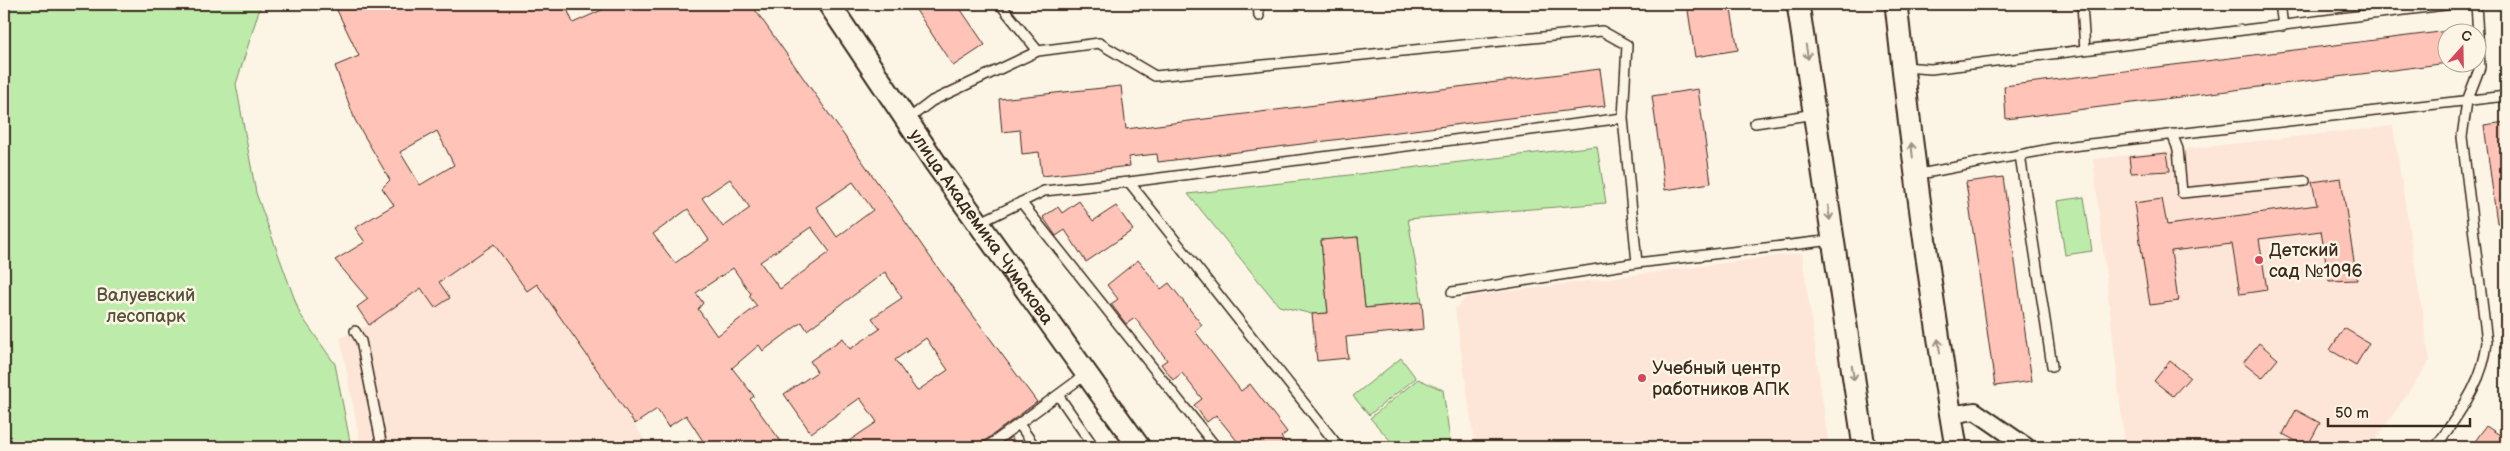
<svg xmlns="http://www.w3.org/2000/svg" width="2510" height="451" viewBox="0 0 2510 451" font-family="'Balsamiq Sans',sans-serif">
  <rect width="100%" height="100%" fill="#fcf5e5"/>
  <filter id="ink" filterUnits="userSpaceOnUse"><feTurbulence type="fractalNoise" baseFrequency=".02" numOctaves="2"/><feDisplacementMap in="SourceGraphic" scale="10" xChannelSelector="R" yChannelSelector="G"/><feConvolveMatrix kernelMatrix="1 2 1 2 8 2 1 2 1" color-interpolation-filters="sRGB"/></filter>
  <g filter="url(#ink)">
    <path fill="#fde6d7" d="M2393,126L2430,361L2371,447H2125L2093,159Z
      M501,239L537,284L650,447H361L340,338L369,325L421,288L435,308L449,298L439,282Z
      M1802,253L1829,447H1475L1455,309L1466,297Z"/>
    <path fill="#bcebaa" stroke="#7c8a64" d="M4,4H261L236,84L256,193L300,314L335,364L351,447H4Z
      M1597,146L1606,203L1408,219L1422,302L1365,308L1358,237L1321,241L1328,313L1312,314L1279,306L1188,194Z
      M2084,197L2092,251L2065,255L2057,201Z
      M1401,358L1416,378L1369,415L1353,396Z
      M1418,379L1443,390L1451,447H1396L1370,418Z"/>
    <path fill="#ffc4b7" stroke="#3b2a1e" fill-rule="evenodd" d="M334,4H565L573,23L615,4H751L938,268L1037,402L983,442L981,447H840L877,422L860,398L811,433L784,394L817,372L810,361L843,338L850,349L880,329L872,318L902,298L885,272L807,330L802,322L763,351L759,345L732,368L754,396L750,399L785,447H707L686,415L668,427L657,409L635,424L537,284L527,291L494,244L439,282L450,298L435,308L421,288L369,325L357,307L368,299L335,260L365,242L355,228L394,205L382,188L390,180L355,120L335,66L359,56ZM437,131L454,165L420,185L400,152ZM730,179L750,208L723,227L702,198ZM853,182L873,210L837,237L816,207ZM688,209L709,240L675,263L653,234ZM811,227L830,252L780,289L760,262ZM733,268L751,294L749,296L757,306L717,336L698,309L703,303L696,293ZM926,338L948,370L917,391L895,360Z
      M912,4H957L985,45L953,66Z
      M1687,4H1730L1738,50L1695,57Z
      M2448,31V63L2006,119L2004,86Z
      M1600,69L1605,106L1158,162L1157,154L1129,157L1130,166L1042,176L1039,152L1022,154L1020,130L1002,132L999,99L1121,86L1126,129Z
      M1698,89L1711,183L1665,190L1652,96Z
      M2506,122V222L2497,223L2484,125Z
      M2167,153L2170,171L2131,173L2129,157Z
      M2003,177L2032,381L1995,386L1966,182Z
      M2341,178L2357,280L2329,281L2321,231L2259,239L2267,290L2240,294L2232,244L2171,251L2178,301L2150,305L2134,203L2162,199L2167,225L2317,205L2312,182Z
      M1079,201L1093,221L1116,206L1133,230L1086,262L1065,230L1056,236L1043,217L1058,207L1062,213Z
      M1358,237L1365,308L1422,302L1424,329L1346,337L1348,358L1317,361L1312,314L1328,313L1321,240Z
      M1138,260L1161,289L1169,283L1202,325L1195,331L1241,391L1250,384L1287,432L1281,437L1289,447H1242L1216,415L1207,422L1194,405L1202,399L1182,373L1173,380L1161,364L1167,360L1135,318L1126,324L1111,304L1118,299L1107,285Z
      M2344,328L2369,343L2356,365L2330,350Z
      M2259,343L2278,359L2262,378L2243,363Z
      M2170,361L2190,377L2173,396L2154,381Z
      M2296,410L2320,423L2307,447L2283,434Z
      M2486,426L2506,439V447H2471Z
      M1011,437L1019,447H997Z"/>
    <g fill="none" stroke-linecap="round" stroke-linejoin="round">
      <defs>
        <path id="service" d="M1000,4L1038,51
          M1258,4L1259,16
          M2082,4L2085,50
          M2280,4L2283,26
          M1903,67L1931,69L2453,4
          M907,120L932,101L1038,51L1099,43L1155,76L1602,31L1627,45L1623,118L1637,263L1833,240
          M1755,123L1815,114
          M2172,134L2178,149L2182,193L2305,181
          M2020,155L2052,366
          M1915,175L2055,148L2506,96
          M1129,182L1339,447
          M1021,202L1216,447
          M979,223L1044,191L1129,182L1623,118
          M1452,292L1637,263
          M355,331L361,341L382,447
          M1058,395L1094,447
          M1019,424L1035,447
          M987,447L1085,375
          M2436,447C2458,414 2484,382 2487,342L2462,137L2467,101L2480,67L2476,4"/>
        <path id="minor" d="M1950,415L1975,411L2027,447"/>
        <g id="tertiary">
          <path id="s1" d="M829,4L936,164L1139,447"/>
          <path d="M1798,4L1864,447"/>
          <path d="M1896,4C1912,152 1931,300 1956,447"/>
        </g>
      </defs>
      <use href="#service" stroke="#3b2a1e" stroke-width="12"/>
      <use href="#minor" stroke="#3b2a1e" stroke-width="20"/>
      <use href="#tertiary" stroke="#3b2a1e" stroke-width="25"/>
      <use href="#service" stroke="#fcf5e5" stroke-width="9"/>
      <use href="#minor" stroke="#fcf5e5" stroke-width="16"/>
      <use href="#tertiary" stroke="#fcf5e5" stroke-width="21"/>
    </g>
    <defs><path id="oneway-shaft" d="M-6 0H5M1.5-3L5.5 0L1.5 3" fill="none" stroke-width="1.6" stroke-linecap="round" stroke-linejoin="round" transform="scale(1.25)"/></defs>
    <g stroke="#9c9082">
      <use href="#oneway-shaft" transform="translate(1807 52) rotate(81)"/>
      <use href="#oneway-shaft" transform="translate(1912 150) rotate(-96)"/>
      <use href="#oneway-shaft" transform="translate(1829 213) rotate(82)"/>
      <use href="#oneway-shaft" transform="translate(1939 346) rotate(-98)"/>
      <use href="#oneway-shaft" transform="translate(1853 373) rotate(81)"/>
    </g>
  </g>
  <g fill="#d1495b" stroke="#fcf5e5" stroke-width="2">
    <circle cx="2259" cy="260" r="5"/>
    <circle cx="1642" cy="378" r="5"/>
  </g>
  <g text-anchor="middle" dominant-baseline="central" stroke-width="5" stroke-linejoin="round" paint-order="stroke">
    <g font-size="18" fill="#3b2a1e" stroke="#fcf5e5">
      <text stroke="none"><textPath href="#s1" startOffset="270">улица Академика Чумакова</textPath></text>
    </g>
    <g font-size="18" fill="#3b2a1e" stroke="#fcf5e5" text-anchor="start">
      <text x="2269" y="250">Детский<tspan x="2269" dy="21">сад №1096</tspan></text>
      <text x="1652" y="368">Учебный центр<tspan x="1652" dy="21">работников АПК</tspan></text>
    </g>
    <g font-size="18" fill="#55513a" stroke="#fcf5e5">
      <text x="146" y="295">Валуевский<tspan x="146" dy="21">лесопарк</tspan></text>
    </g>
  </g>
  <rect width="2510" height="451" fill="none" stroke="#fcf5e5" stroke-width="20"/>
  <rect x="10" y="10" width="2490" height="431" fill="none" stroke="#3b2a1e" stroke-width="2" filter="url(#ink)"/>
  <g transform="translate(2462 48) rotate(20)"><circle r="24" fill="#fcf5e5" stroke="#afa495"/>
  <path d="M0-4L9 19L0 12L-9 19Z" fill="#d1495b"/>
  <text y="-8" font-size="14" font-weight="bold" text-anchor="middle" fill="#3b2a1e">С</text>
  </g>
  <path d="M2328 418v8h142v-8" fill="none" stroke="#3b2a1e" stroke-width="2.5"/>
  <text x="2335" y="418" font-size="15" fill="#3b2a1e" stroke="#fcf5e5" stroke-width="4" paint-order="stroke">50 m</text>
</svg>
